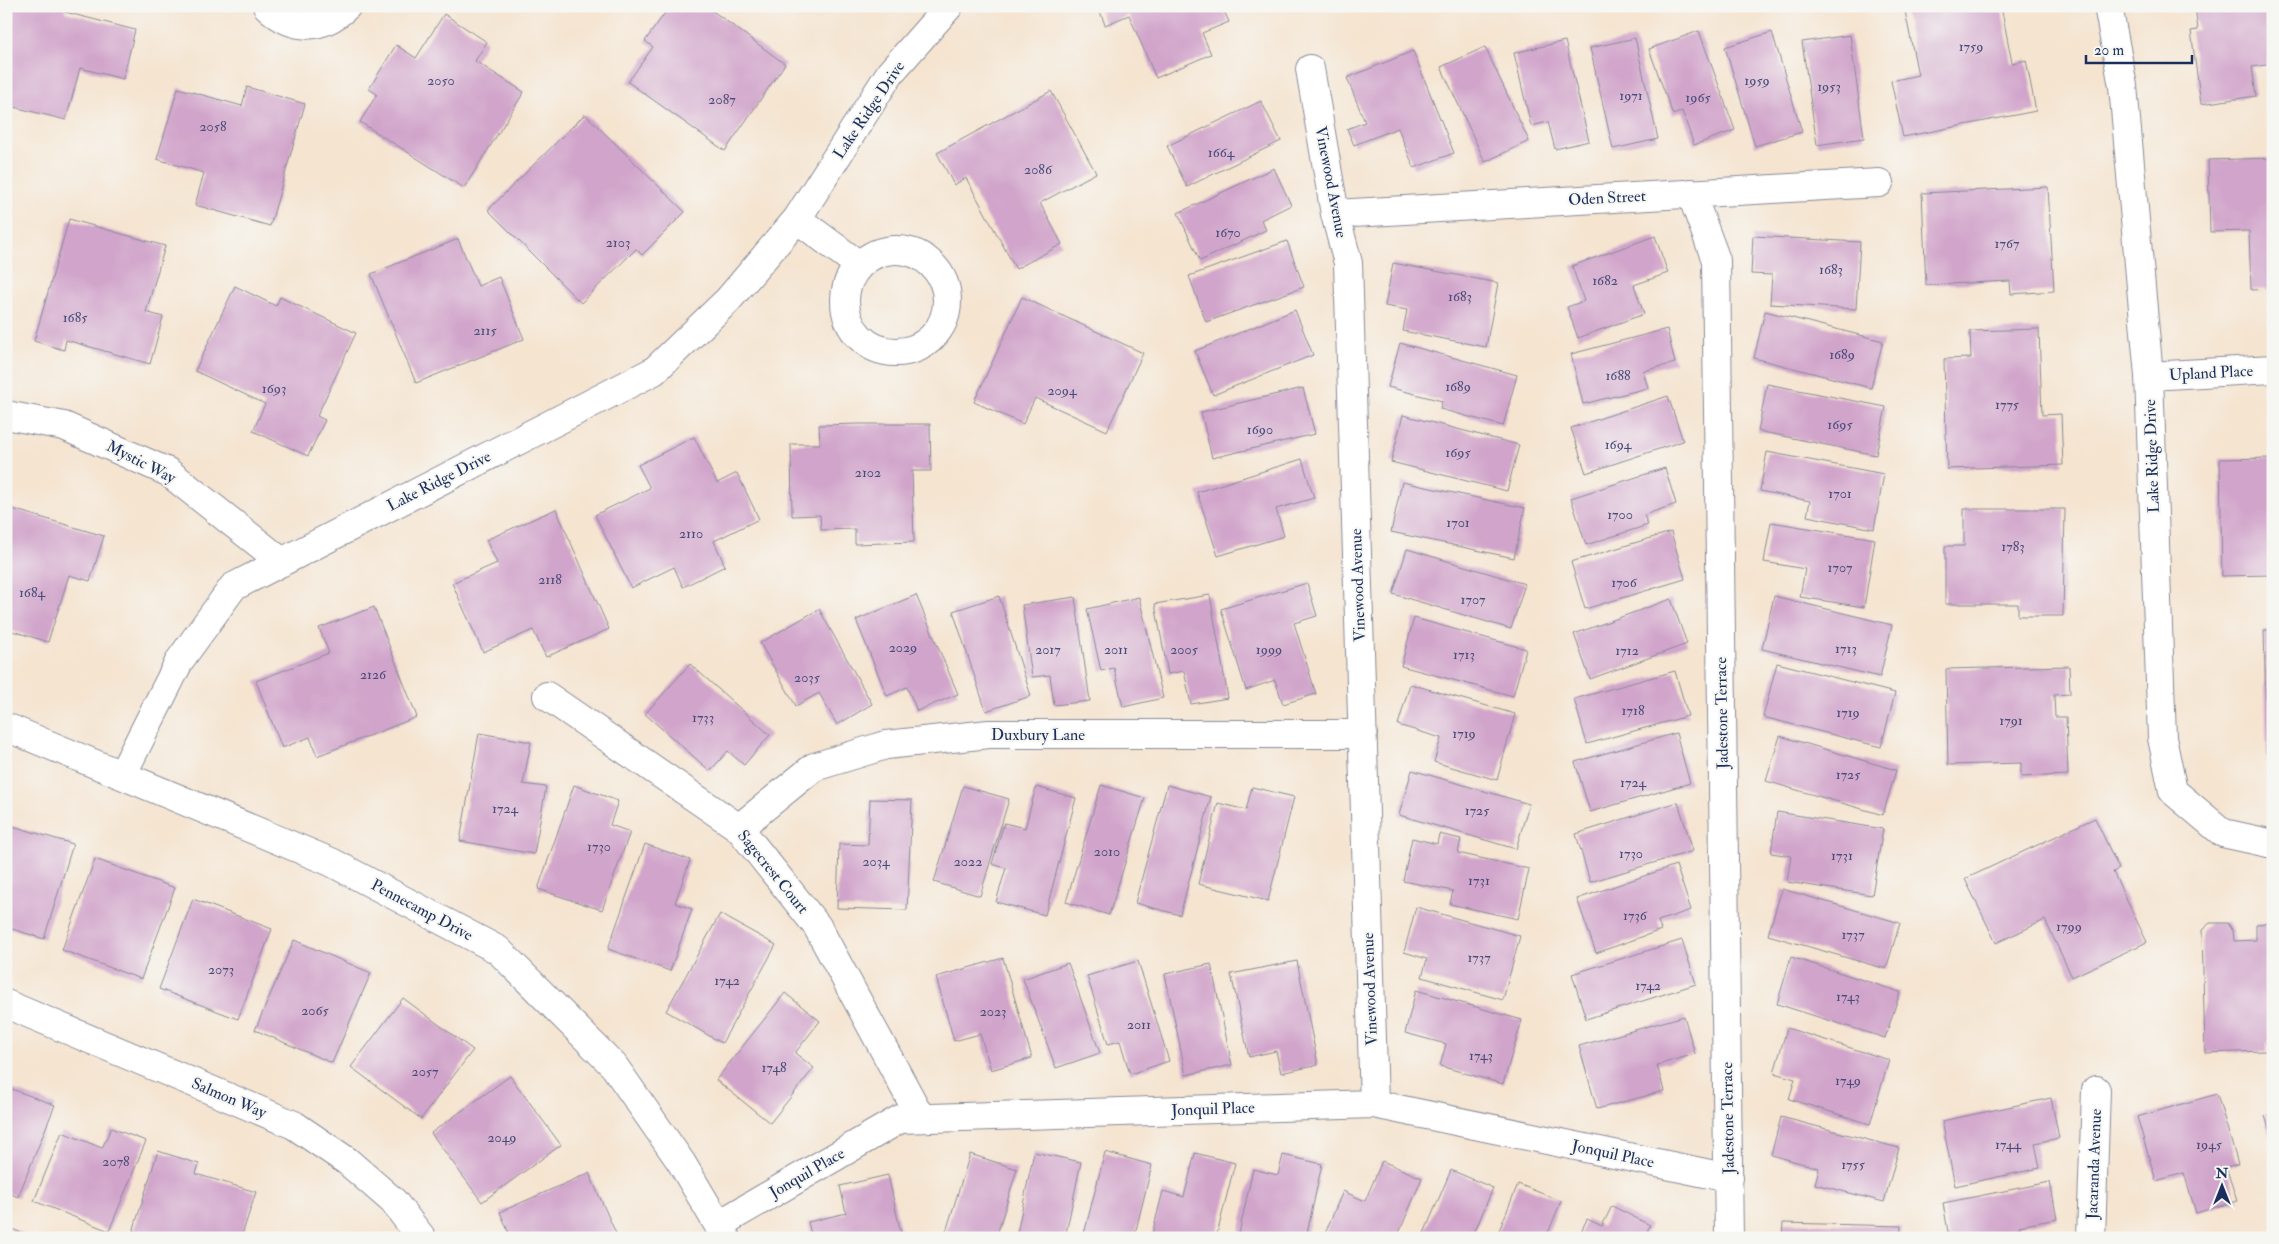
<svg xmlns="http://www.w3.org/2000/svg" width="2279" height="1244" viewBox="0 0 2279 1244" font-family="'IM FELL Double Pica',serif">
  <rect width="100%" height="100%" fill="#f6f6f2"/>
  <filter id="ink" filterUnits="userSpaceOnUse"><feTurbulence type="fractalNoise" baseFrequency=".02" numOctaves="2"/><feDisplacementMap in="SourceGraphic" scale="10" xChannelSelector="R" yChannelSelector="G"/><feConvolveMatrix kernelMatrix="1 2 1 2 8 2 1 2 1" color-interpolation-filters="sRGB"/></filter>
  <filter id="wash" filterUnits="userSpaceOnUse"><feTurbulence type="fractalNoise" baseFrequency=".0096" numOctaves="4" result="noise"/><feDisplacementMap in="SourceGraphic" scale="20" xChannelSelector="R" yChannelSelector="G"/><feGaussianBlur stdDeviation="1.12" result="paint"/><feColorMatrix in="noise" values="0 0 0 0 0 0 0 0 0 0 0 0 0 0 0 0 0 1.4 0 .05"/><feComposite in="paint" operator="in"/></filter>
  <g filter="url(#wash)">
    <rect width="100%" height="100%" fill="#f5e4d0"/>
    <g id="blocks">
      <path fill="#d1a5cb" d="M6,6H66L65,12L135,30L123,79L80,68L66,120L6,105Z
        M670,6H706L785,64L725,151L628,82L653,47L645,41Z
        M1098,6H1222L1229,22L1202,33L1211,54L1156,78L1129,15L1105,25Z
        M1904,6H2001L2012,63L2026,60L2036,111L1903,137L1891,81L1918,75Z
        M2195,6H2273V64L2252,67L2256,96L2201,104L2191,31L2198,30Z
        M444,14L487,42L475,61L524,92L464,188L360,122L377,94L369,89L396,45L416,58Z
        M1699,31L1735,130L1694,145L1682,111L1673,115L1649,49Z
        M1772,32L1802,132L1755,146L1725,47Z
        M1850,35L1864,138L1817,145L1802,42Z
        M1635,38L1658,139L1613,149L1590,48Z
        M1565,41L1589,141L1555,149L1548,122L1531,126L1514,53Z
        M1485,47L1529,141L1485,162L1441,67Z
        M1413,51L1454,153L1414,168L1398,128L1354,145L1347,129L1365,122L1347,78Z
        M247,87L305,104L270,226L195,205L204,173L157,159L178,88L242,106Z
        M1051,91L1096,173L1040,203L1062,244L1016,269L966,178L954,185L937,153Z
        M1261,101L1281,141L1187,187L1167,146Z
        M585,114L685,212L642,255L636,249L581,303L488,210Z
        M2273,158V289L2251,290L2249,231L2210,232L2208,160Z
        M1274,168L1291,205L1261,220L1266,230L1200,261L1178,213Z
        M2048,187L2054,291L2011,294L2010,281L1926,285L1922,193Z
        M69,219L165,246L146,312L163,317L150,364L66,340L64,350L34,341Z
        M1655,236L1668,273L1634,285L1644,314L1578,338L1567,307L1584,301L1572,266Z
        M1753,236L1860,242L1856,309L1770,304L1772,275L1751,274Z
        M458,239L478,286L499,277L524,339L416,383L371,274Z
        M1287,241L1304,287L1206,322L1189,276Z
        M1393,263L1498,283L1486,347L1403,331L1407,310L1385,306Z
        M235,286L276,306L280,297L356,333L317,416L325,420L308,456L253,431L265,404L195,371Z
        M1022,297L1143,353L1107,431L1035,398L1023,424L974,402Z
        M1295,310L1313,355L1213,395L1195,351Z
        M1765,311L1883,341L1871,388L1754,358Z
        M1667,329L1675,363L1643,371L1648,388L1583,404L1571,354Z
        M2039,329L2042,415L2061,414L2063,465L1947,469L1944,359L1971,358L1970,331Z
        M1400,343L1517,375L1503,426L1440,409L1442,401L1388,387Z
        M1767,384L1886,407L1876,455L1758,431Z
        M1303,388L1315,434L1212,458L1201,412Z
        M1668,396L1683,441L1586,473L1571,428Z
        M1403,415L1519,445L1507,491L1391,462Z
        M860,424H930L931,471H912L914,542L855,544V529L821,530L820,515L792,516L791,444H820L819,425Z
        M694,437L717,483L737,473L759,519L714,541L725,566L683,587L674,567L631,588L595,515L650,488L638,465Z
        M1767,452L1884,474L1874,529L1807,516L1810,501L1760,491Z
        M2273,458V575L2222,576L2220,459Z
        M1302,459L1314,498L1276,509L1284,536L1218,556L1197,492Z
        M1665,468L1676,504L1644,515L1648,525L1586,545L1571,498Z
        M1402,482L1525,508L1514,558L1391,532Z
        M6,507L104,536L90,581L69,575L48,642L6,629Z
        M556,509L609,629L546,657L533,630L483,652L452,583L497,563L486,540Z
        M1964,509H2065L2063,616H2018V604H1945V546H1964Z
        M1771,522L1875,539L1864,607L1800,597L1805,569L1764,562Z
        M1671,532L1685,579L1585,609L1571,562Z
        M1407,549L1525,584L1511,629L1393,594Z
        M1307,583L1317,616L1294,623L1316,694L1283,704L1275,680L1246,690L1221,609Z
        M916,595L958,694L917,711L907,687L887,696L856,620Z
        M1210,595L1228,698L1191,704L1184,671L1168,674L1155,604Z
        M999,596L1031,696L986,711L953,611Z
        M1774,596L1892,625L1880,677L1762,649Z
        M1075,597L1090,701L1054,705L1050,675L1032,677L1022,605Z
        M1139,597L1163,698L1123,707L1114,668L1101,671L1087,609Z
        M1671,599L1687,644L1590,679L1574,634Z
        M374,607L417,717L317,756L310,737L282,748L256,681L329,653L319,628Z
        M819,609L872,704L837,725L819,693L796,706L760,643Z
        M1414,618L1526,649L1513,696L1401,666Z
        M2264,630H2273V756H2267Z
        M1777,663L1895,693L1881,747L1763,717Z
        M690,664L770,735L744,765L728,751L710,771L645,714Z
        M2069,666L2070,694L2054,695L2055,717H2066L2068,775L2021,777V763L1948,765L1946,669Z
        M1675,671L1688,716L1587,744L1574,699Z
        M1410,684L1515,714L1497,780L1434,762L1441,738L1398,725Z
        M479,733L531,742L523,784L546,787L534,854L460,841Z
        M1676,733L1690,783L1590,812L1575,762Z
        M1780,736L1896,770L1883,815L1766,781Z
        M1412,770L1529,804L1516,849L1399,815Z
        M574,785L618,801L610,825L630,832L602,910L538,889Z
        M1101,785L1145,798L1109,915L1066,902Z
        M1167,785L1211,797L1180,915L1135,903Z
        M963,786L1009,799L980,896L934,882Z
        M1036,787L1076,798L1045,915L996,902L1006,868L992,864L1004,823L1025,828Z
        M1252,787L1294,797L1268,901L1198,884L1218,803L1246,810Z
        M870,799L912,800L907,910L837,908L839,844L868,845Z
        M1678,802L1693,851L1590,882L1576,834Z
        M1777,812L1883,829L1872,895L1787,882L1791,856L1771,853Z
        M2095,818L2119,869L2113,872L2147,942L2072,977L2045,920L1996,943L1965,879Z
        M6,824L73,844L44,939L6,927Z
        M1439,834L1461,839L1458,853L1529,869L1518,919L1450,904L1453,891L1403,881L1412,838L1437,844Z
        M645,844L690,860L675,903L692,909L670,971L608,949Z
        M95,859L175,888L141,979L62,950Z
        M1676,865L1691,910L1658,921L1661,930L1596,953L1577,899Z
        M1782,889L1900,923L1886,969L1768,935Z
        M193,899L272,929L238,1019L159,989Z
        M1416,907L1520,936L1503,1000L1422,977L1427,959L1404,952Z
        M720,914L776,945L722,1043L666,1011Z
        M2210,923H2228L2233,931L2234,941L2256,940V924L2273,923V1042H2266V1051L2205,1053L2202,930Z
        M294,940L371,973L332,1063L255,1030Z
        M1682,940L1696,984L1586,1019L1572,974Z
        M1791,957L1900,992L1885,1038L1777,1004Z
        M1003,958L1032,1058L991,1070L980,1034L954,1041L936,977Z
        M1138,961L1169,1061L1130,1074L1120,1041L1108,1044L1087,976Z
        M1297,961L1318,1065L1281,1073L1276,1051L1249,1057L1231,974Z
        M1068,963L1100,1053L1056,1068L1023,979Z
        M1211,964L1232,1065L1186,1075L1165,974Z
        M1416,990L1522,1020L1503,1084L1440,1066L1446,1044L1405,1033Z
        M785,993L820,1021L795,1053L814,1068L770,1123L716,1080Z
        M403,998L473,1050L421,1119L351,1067Z
        M1684,1016L1695,1054L1657,1065L1664,1091L1597,1109L1579,1046Z
        M1787,1028L1889,1060L1870,1124L1789,1099L1795,1079L1774,1073Z
        M510,1076L561,1145L482,1202L431,1133Z
        M6,1087L55,1105L18,1197L6,1192Z
        M2217,1094L2238,1164L2226,1167L2237,1201L2196,1213L2184,1173L2156,1181L2137,1117Z
        M2051,1098L2059,1138L2035,1143L2040,1168L1955,1186L1942,1121Z
        M2273,1113V1138H2272L2265,1116Z
        M1781,1117L1899,1148L1884,1202L1815,1184L1819,1168L1771,1155Z
        M111,1128L146,1141L109,1231L34,1201L62,1132L102,1148Z
        M158,1151L199,1164L196,1174L256,1192L241,1238H131Z
        M1034,1152L1081,1162L1065,1238H1016Z
        M1105,1152L1152,1165L1134,1238H1083Z
        M1195,1153L1235,1163L1216,1238H1151L1163,1191L1184,1197Z
        M970,1154L1017,1169L996,1238H944Z
        M1283,1155L1322,1164L1306,1238H1238L1253,1169L1278,1175Z
        M1382,1161L1422,1178L1397,1238H1323L1343,1191L1365,1201Z
        M1451,1170L1493,1188L1472,1238H1422Z
        M589,1173L618,1238H511L500,1212Z
        M888,1175L902,1238H812L808,1222L846,1213L840,1186Z
        M2050,1182L2057,1219L2019,1226L2022,1238H1949L1943,1203Z
        M1518,1184L1561,1201L1546,1238H1496Z
        M1612,1206L1650,1225L1644,1238H1578L1587,1219L1602,1226Z
        M1783,1223L1901,1226L1900,1238H1782Z
        M12,1229L34,1238H8Z"/>
    </g>
  </g>
  <g filter="url(#ink)">
    <use href="#blocks" fill-opacity="0" stroke="#888a97" stroke-width="1"/>
    <g fill="none" stroke-linecap="round" stroke-linejoin="round">
      <defs>
        <path id="minor" d="M267,6C293,31 321,31 347,6
          M2108,6L2123,86L2149,376L2162,738L2173,791L2223,833L2273,844
          M1310,69L1335,214L1348,263L1374,1104
          M1691,193L1716,260L1729,1238
          M1335,214L1879,183
          M797,219L859,265
          M845 301a51 51 0 1 1 102 0a51 51 0 1 1-102 0Z
          M2149,376L2273,369
          M6,415L64,426L168,472L282,562
          M547,696L739,828L817,926L921,1118
          M6,727L331,862L498,950L614,1066L681,1162L726,1238
          M122,775L180,660L233,587L654,371L728,300L797,219L890,73L949,6
          M739,828L814,767L886,745L989,734H1363
          M6,1004L294,1125L347,1161L393,1201L422,1238
          M718,1225L900,1119L1374,1104L1729,1178
          M2091,1238L2096,1090"/>
      </defs>
      <use href="#minor" stroke="#888a97" stroke-width="30"/>
      <use href="#minor" stroke="#fff" stroke-width="28"/>
    </g>
  </g>
  <g text-anchor="middle" dominant-baseline="central" stroke-width="4" stroke-linejoin="round" paint-order="stroke">
    <g font-size="14" fill="#484c79">
      <text x="1971" y="46">1759</text>
      <text x="441" y="80">2050</text>
      <text x="1757" y="80">1959</text>
      <text x="1829" y="86">1953</text>
      <text x="1631" y="95">1971</text>
      <text x="1698" y="97">1965</text>
      <text x="722" y="99">2087</text>
      <text x="213" y="126">2058</text>
      <text x="1221" y="152">1664</text>
      <text x="1038" y="169">2086</text>
      <text x="1228" y="232">1670</text>
      <text x="618" y="242">2103</text>
      <text x="2007" y="243">1767</text>
      <text x="1831" y="269">1683</text>
      <text x="1605" y="280">1682</text>
      <text x="1460" y="296">1683</text>
      <text x="75" y="317">1685</text>
      <text x="485" y="330">2115</text>
      <text x="1842" y="354">1689</text>
      <text x="1618" y="375">1688</text>
      <text x="1458" y="386">1689</text>
      <text x="274" y="388">1693</text>
      <text x="1062" y="390">2094</text>
      <text x="2007" y="404">1775</text>
      <text x="1840" y="424">1695</text>
      <text x="1260" y="429">1690</text>
      <text x="1618" y="444">1694</text>
      <text x="1458" y="452">1695</text>
      <text x="868" y="472">2102</text>
      <text x="1840" y="493">1701</text>
      <text x="1620" y="514">1700</text>
      <text x="1458" y="522">1701</text>
      <text x="691" y="533">2110</text>
      <text x="2013" y="546">1783</text>
      <text x="1840" y="567">1707</text>
      <text x="550" y="579">2118</text>
      <text x="1624" y="582">1706</text>
      <text x="32" y="592">1684</text>
      <text x="1473" y="599">1707</text>
      <text x="903" y="647">2029</text>
      <text x="1846" y="648">1713</text>
      <text x="1048" y="649">2017</text>
      <text x="1116" y="649">2011</text>
      <text x="1184" y="649">2005</text>
      <text x="1269" y="649">1999</text>
      <text x="1627" y="650">1712</text>
      <text x="1464" y="654">1713</text>
      <text x="373" y="674">2126</text>
      <text x="807" y="677">2035</text>
      <text x="1633" y="710">1718</text>
      <text x="1848" y="712">1719</text>
      <text x="703" y="717">1733</text>
      <text x="2011" y="720">1791</text>
      <text x="1464" y="733">1719</text>
      <text x="1848" y="774">1725</text>
      <text x="1633" y="782">1724</text>
      <text x="505" y="808">1724</text>
      <text x="1477" y="810">1725</text>
      <text x="599" y="846">1730</text>
      <text x="1107" y="851">2010</text>
      <text x="1631" y="853">1730</text>
      <text x="1842" y="855">1731</text>
      <text x="876" y="861">2034</text>
      <text x="968" y="861">2022</text>
      <text x="1479" y="880">1731</text>
      <text x="1635" y="915">1736</text>
      <text x="2069" y="926">1799</text>
      <text x="1853" y="934">1737</text>
      <text x="1479" y="957">1737</text>
      <text x="221" y="969">2073</text>
      <text x="727" y="980">1742</text>
      <text x="1648" y="985">1742</text>
      <text x="1848" y="996">1743</text>
      <text x="315" y="1010">2065</text>
      <text x="993" y="1011">2023</text>
      <text x="1139" y="1024">2011</text>
      <text x="1481" y="1055">1743</text>
      <text x="774" y="1067">1748</text>
      <text x="425" y="1071">2057</text>
      <text x="1848" y="1080">1749</text>
      <text x="502" y="1137">2049</text>
      <text x="2008" y="1144">1744</text>
      <text x="2209" y="1144">1945</text>
      <text x="116" y="1161">2078</text>
      <text x="1853" y="1164">1755</text>
    </g>
    <g font-size="16" fill="#1b2f5e" stroke="#f6f6f2">
      <text transform="translate(869 110) rotate(-56)">Lake Ridge Drive</text>
      <text transform="translate(1331 182) rotate(79)">Vinewood Avenue</text>
      <text transform="translate(1607 198) rotate(-3)">Oden Street</text>
      <text transform="translate(2211 373) rotate(-3)">Upland Place</text>
      <text transform="translate(2152 456) rotate(-92)">Lake Ridge Drive</text>
      <text transform="translate(141 462) rotate(27)">Mystic Way</text>
      <text transform="translate(439 481) rotate(-27)">Lake Ridge Drive</text>
      <text transform="translate(1358 585) rotate(-92)">Vinewood Avenue</text>
      <text transform="translate(1722 713) rotate(-91)">Jadestone Terrace</text>
      <text x="1038" y="735">Duxbury Lane</text>
      <text transform="translate(773 872) rotate(51)">Sagecrest Court</text>
      <text transform="translate(422 910) rotate(28)">Pennecamp Drive</text>
      <text transform="translate(1370 989) rotate(-92)">Vinewood Avenue</text>
      <text transform="translate(229 1098) rotate(23)">Salmon Way</text>
      <text transform="translate(1213 1109) rotate(-2)">Jonquil Place</text>
      <text transform="translate(1728 1118) rotate(-91)">Jadestone Terrace</text>
      <text transform="translate(1613 1154) rotate(12)">Jonquil Place</text>
      <text transform="translate(2094 1164) rotate(-88)">Jacaranda Avenue</text>
      <text transform="translate(807 1173) rotate(-30)">Jonquil Place</text>
    </g>
  </g>
  <rect width="2279" height="1244" fill="none" stroke="#f6f6f2" stroke-width="25"/>
  <g transform="translate(2222 1186)" stroke="#f6f6f2" stroke-width="4" paint-order="stroke">
  <path d="M0-4L9 19L0 12L-9 19Z" fill="#1b2f5e"/>
  <text y="-8" font-size="14" font-weight="bold" text-anchor="middle" fill="#1b2f5e">N</text>
  </g>
  <path d="M2086 55v8h106v-8" fill="none" stroke="#1b2f5e" stroke-width="2.5"/>
  <text x="2094" y="55" font-size="15" fill="#1b2f5e" stroke="#f6f6f2" stroke-width="4" paint-order="stroke">20 m</text>
</svg>
